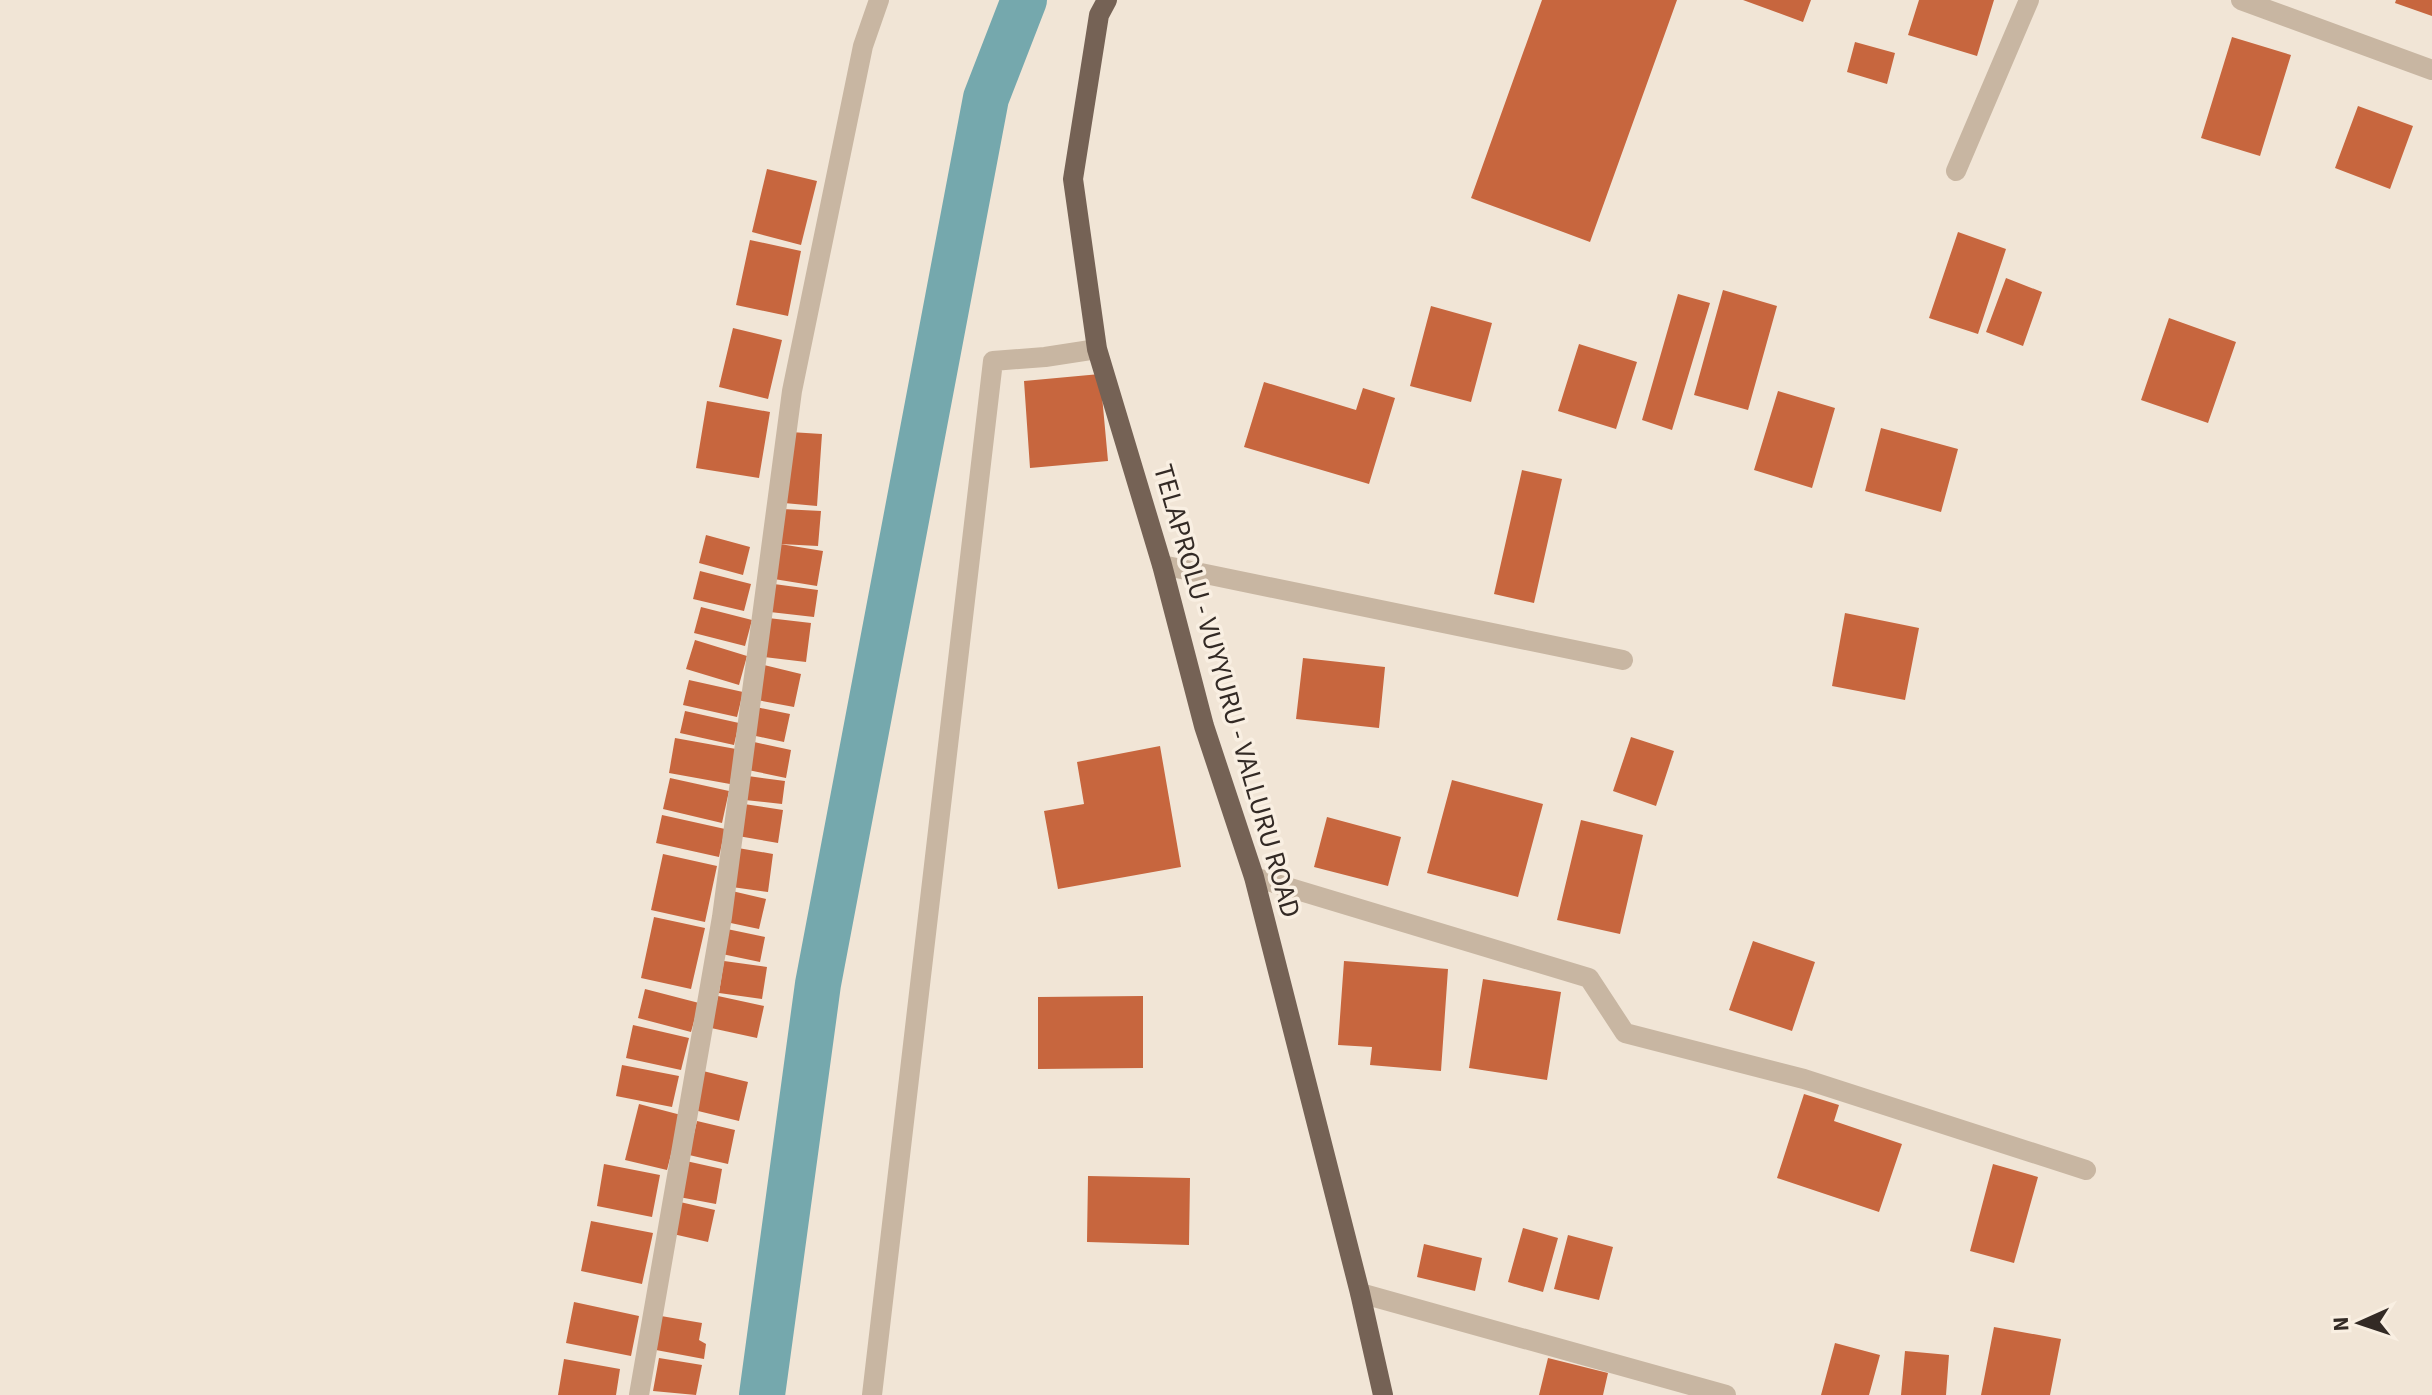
<svg xmlns="http://www.w3.org/2000/svg" width="2432" height="1395" viewBox="0 0 2432 1395" font-family="'Source Sans 3',sans-serif">
  <rect width="100%" height="100%" fill="#f1e5d6"/>
  <g fill="none" stroke-linecap="round" stroke-linejoin="round">
    <path stroke="#75a8ad" stroke-width="46" d="M762,1395L818,984L986,98L1024,0"/>
  </g>
  <path fill="#c7663e" d="M1542,0H1677L1590,242L1471,198Z
    M1743,0H1811L1803,22Z
    M1919,0H1994L1977,56L1908,35Z
    M2396,0H2432V16L2395,3Z
    M2232,37L2291,55L2260,156L2201,138Z
    M1855,42L1895,53L1887,84L1847,72Z
    M2358,106L2413,126L2390,189L2335,168Z
    M767,169L817,181L801,245L752,232Z
    M1958,232L2006,249L1978,334L1929,318Z
    M750,240L801,251L788,316L736,305Z
    M2006,278L2042,292L2023,346L1986,332Z
    M1723,290L1777,306L1748,410L1694,395Z
    M1678,294L1710,303L1672,430L1642,420Z
    M1431,306L1492,323L1471,402L1410,386Z
    M2169,318L2236,342L2208,423L2141,400Z
    M733,328L782,340L768,399L719,387Z
    M1579,344L1637,362L1616,429L1558,411Z
    M1100,374L1108,461L1030,468L1024,381Z
    M1264,382L1356,410L1363,388L1395,398L1369,484L1244,447Z
    M1778,391L1835,408L1812,488L1754,470Z
    M707,401L770,412L759,478L696,468Z
    M1881,428L1958,449L1941,512L1865,491Z
    M790,432L822,434L817,506L784,503Z
    M1522,470L1562,479L1534,603L1494,594Z
    M782,509L821,511L818,546L780,544L823,551L817,586L774,579Z
    M706,535L750,547L743,575L699,563Z
    M700,571L751,584L744,611L693,599Z
    M774,584L818,590L814,617L770,612Z
    M701,607L752,620L745,646L694,633Z
    M1845,613L1919,628L1905,700L1832,686Z
    M768,618L811,623L806,662L764,657Z
    M695,640L747,656L739,685L686,669Z
    M1303,658L1385,667L1379,728L1296,719Z
    M764,665L801,674L794,707L757,700Z
    M689,680L743,692L737,717L683,705Z
    M756,707L790,714L784,742L751,735Z
    M685,711L739,723L734,745L680,733Z
    M1631,737L1674,751L1656,806L1613,791Z
    M675,738L736,749L730,784L669,773Z
    M754,742L791,750L786,778L748,770Z
    M1160,746L1181,867L1058,889L1044,811L1084,804L1077,762Z
    M748,776L785,781L782,804L745,800Z
    M670,778L729,791L722,823L663,809Z
    M1452,780L1543,804L1518,897L1427,873Z
    M744,804L783,810L778,843L738,836Z
    M662,815L725,829L719,857L656,843Z
    M1327,817L1401,837L1388,886L1314,867Z
    M1581,820L1643,835L1620,934L1557,920Z
    M738,848L773,854L768,892L732,887Z
    M663,854L717,866L705,922L651,910Z
    M732,891L766,899L759,929L726,922Z
    M654,917L705,928L691,989L641,978Z
    M727,929L765,937L760,962L722,954Z
    M1753,941L1815,962L1792,1031L1729,1010Z
    M724,961L767,967L762,999L719,993Z
    M1344,961L1448,969L1441,1071L1370,1065L1372,1047L1338,1045Z
    M1483,979L1561,992L1547,1080L1469,1068Z
    M645,989L699,1003L691,1032L638,1018Z
    M718,996L764,1006L757,1038L711,1028Z
    M1143,996V1068L1038,1069V997Z
    M633,1025L689,1038L681,1070L626,1058Z
    M622,1065L679,1076L672,1107L616,1096Z
    M703,1071L748,1082L739,1121L694,1110Z
    M1804,1094L1839,1105L1834,1121L1902,1144L1879,1212L1777,1178Z
    M639,1104L681,1115L667,1170L625,1160Z
    M697,1121L735,1130L728,1164L689,1155Z
    M686,1161L722,1169L716,1204L679,1197Z
    M604,1164L660,1175L652,1217L597,1206Z
    M1993,1164L2038,1177L2014,1263L1970,1251Z
    M1088,1176L1190,1178L1189,1245L1087,1242Z
    M680,1202L715,1210L708,1242L673,1234Z
    M591,1221L653,1233L642,1284L581,1271Z
    M1523,1228L1558,1238L1543,1292L1508,1282Z
    M1568,1235L1613,1247L1599,1300L1554,1289Z
    M1424,1244L1482,1258L1475,1291L1417,1277Z
    M574,1302L639,1316L631,1356L566,1343Z
    M661,1316L702,1323L699,1340L706,1344L704,1359L656,1350Z
    M1994,1327L2061,1339L2050,1395H1981Z
    M1835,1343L1880,1355L1869,1395H1821Z
    M1905,1351L1949,1355L1946,1395H1901Z
    M659,1358L702,1365L696,1395L653,1391Z
    M1548,1358L1608,1373L1603,1395H1539Z
    M564,1359L620,1369L616,1395H558Z"/>
  <g fill="none" stroke-linecap="round" stroke-linejoin="round">
    <path stroke="#c8b6a2" stroke-width="20" d="M2241,0L2432,70
      M1956,171L2029,0
      M1162,565L1623,660
      M1254,877L1589,978L1625,1033L1804,1079L2086,1170
      M1360,1293L1726,1395
      M639,1395L722,917L792,391L863,46L879,0
      M872,1395L993,361L1045,357L1097,349"/>
    <path stroke="#756255" stroke-width="20" d="M1107,0L1099,15L1073,179L1097,349L1162,565L1204,726L1254,877L1360,1293L1383,1395"/>
  </g>
  <g text-anchor="middle" dominant-baseline="central" stroke-width="7" stroke-linejoin="round" paint-order="stroke">
    <g font-size="28" fill="#332a25" stroke="#f9efe2">
      <text transform="translate(1227 691) rotate(74)">TELAPROLU - VUYYURU - VALLURU ROAD</text>
    </g>
  </g>
  <g transform="translate(2360 1323) rotate(267)" stroke="#f9efe2" stroke-width="6" paint-order="stroke">
  <path d="M0-6L14 30L0 20L-14 30Z" fill="#332a25"/>
  <text y="-12" font-size="22" font-weight="bold" text-anchor="middle" fill="#332a25">N</text>
  </g>
</svg>
